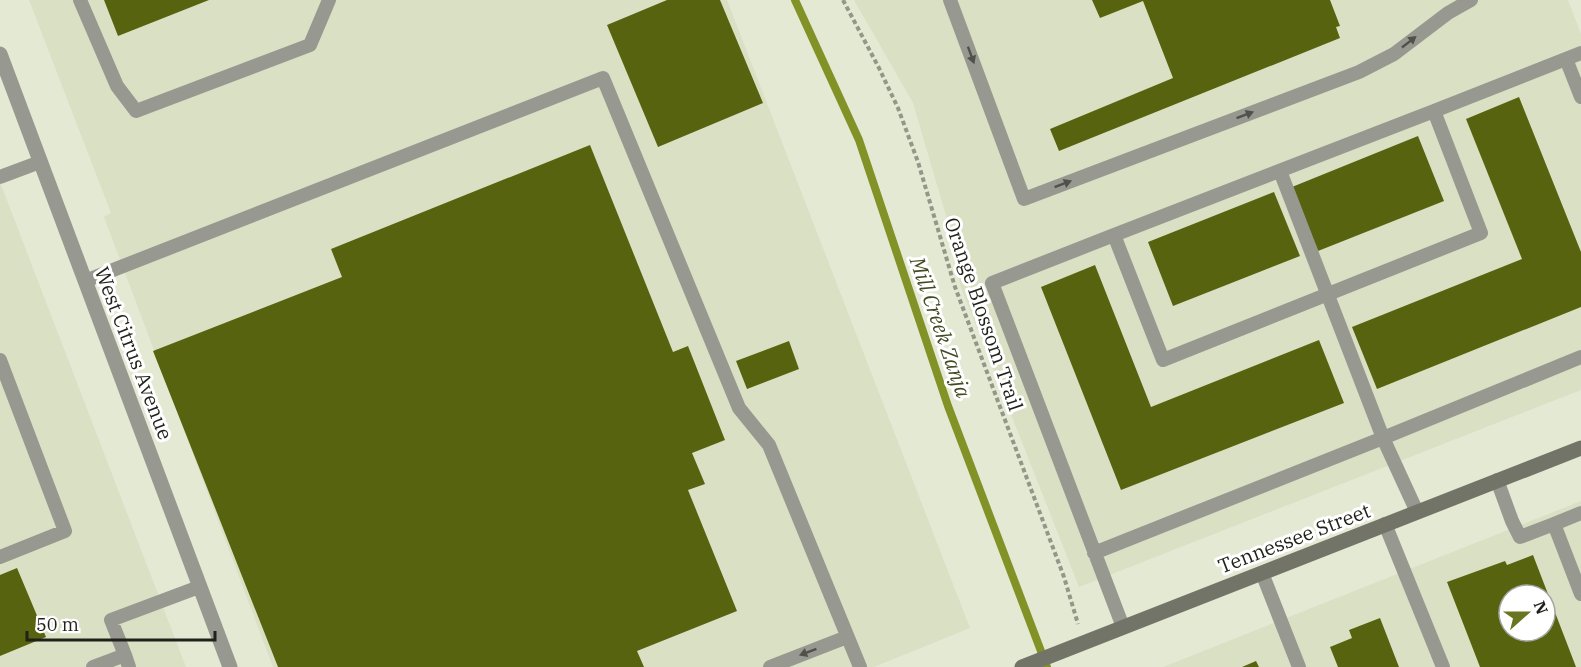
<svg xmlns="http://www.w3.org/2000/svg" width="1581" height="667" viewBox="0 0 1581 667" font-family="'IBM Plex Serif',serif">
  <rect width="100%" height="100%" fill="#e4e9d4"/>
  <path fill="#dae0c4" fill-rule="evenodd" d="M29,0H727L970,628L874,667H273L104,217L111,213Z
    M854,0H1568L1581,34V390L1079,587L960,285L956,250L913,103Z
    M0,182L186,667H0Z
    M1581,501V667H1163ZM1509,595H1545V631H1509Z"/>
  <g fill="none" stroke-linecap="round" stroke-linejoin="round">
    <path stroke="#839227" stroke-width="8" d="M795,0L859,140L948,406L1047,667"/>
  </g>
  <path fill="#58630f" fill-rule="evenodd" d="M104,0H209L118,36Z
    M667,0H720L763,103L658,147L607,25Z
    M1092,0H1330L1340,26L1336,27L1340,38L1059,151L1050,129L1173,78L1143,1L1100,18Z
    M1519,97L1581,252V307L1377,389L1352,327L1522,259L1466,119Z
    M1418,136L1444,201L1318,251L1292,187Z
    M590,145L673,352L688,346L725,440L692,453L705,484L688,490L737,611L637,651L644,667H278L153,351L342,277L331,249Z
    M1274,192L1300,256L1173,306L1148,242Z
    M1095,265L1151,407L1319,340L1344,403L1121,490L1041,287Z
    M789,341L799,369L747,389L736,361Z
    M1533,555L1576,667H1480L1447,582L1505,561L1507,565ZM1509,595H1545V631H1509Z
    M17,568L46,637L0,656V575Z
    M1380,618L1399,667H1338L1330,647L1352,638L1349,630Z
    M1256,661L1259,667H1242Z"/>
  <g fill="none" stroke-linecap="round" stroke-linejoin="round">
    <path stroke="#939787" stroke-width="4" stroke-dasharray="4.5 3" stroke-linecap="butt" d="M843,0L879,68L898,108L918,162L955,287L1064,577L1078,624"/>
    <path stroke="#979991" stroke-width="14" d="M80,0L117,86L136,111L310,45L329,0
      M950,0L1024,199L1359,72L1394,54L1448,13L1471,0
      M1566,59L1581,97
      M1280,171L1383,438L1417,512
      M0,177L40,162
      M1114,235L1434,111
      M85,281L603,78L739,408L769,445L860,667
      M0,360L65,531L0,557
      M1497,480L1512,521L1520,537L1554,524
      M1581,513L1554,524L1581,594
      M1385,524L1443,667
      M1094,553L1383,438L1581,357
      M1262,573L1299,667
      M1123,627L992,283L1114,235L1163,360L1481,233L1434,111L1581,53
      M125,655L111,620L199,587
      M93,667L125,655L129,667
      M770,667L847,637"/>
    <path stroke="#979991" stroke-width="15" d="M0,54L230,667"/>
    <path stroke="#727468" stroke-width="15" d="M1022,667L1581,448"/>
  </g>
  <defs><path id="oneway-solid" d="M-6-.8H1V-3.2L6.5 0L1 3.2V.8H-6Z" transform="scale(1.5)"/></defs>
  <g fill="#4f514a">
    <use href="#oneway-solid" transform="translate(1409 42) rotate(-38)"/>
    <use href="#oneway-solid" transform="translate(971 55) rotate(70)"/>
    <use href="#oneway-solid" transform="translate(1245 115) rotate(-21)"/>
    <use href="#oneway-solid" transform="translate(1063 184) rotate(-21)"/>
    <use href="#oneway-solid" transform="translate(808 652) rotate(159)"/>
  </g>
  <g text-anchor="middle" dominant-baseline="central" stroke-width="6" stroke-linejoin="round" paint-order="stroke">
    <g font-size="20" fill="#1f211a" stroke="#fff">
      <text transform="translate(984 314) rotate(71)">Orange Blossom Trail</text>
      <text transform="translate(134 353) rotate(69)">West Citrus Avenue</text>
      <text transform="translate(1294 538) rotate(-21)">Tennessee Street</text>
    </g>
    <g font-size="21" font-style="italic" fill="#434a20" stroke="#fff">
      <text transform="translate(941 327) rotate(71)">Mill Creek Zanja</text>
    </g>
  </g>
  <g transform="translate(1527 613) rotate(69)"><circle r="28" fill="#ffffff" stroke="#a5a6a3" stroke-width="1.5"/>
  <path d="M0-4.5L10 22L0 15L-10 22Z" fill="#697521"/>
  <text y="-9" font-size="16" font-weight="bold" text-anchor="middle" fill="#1f211a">N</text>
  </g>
  <path d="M27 631v9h188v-9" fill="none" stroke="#1f211a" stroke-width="3"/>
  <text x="36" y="631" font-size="18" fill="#1f211a" stroke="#ffffff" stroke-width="4.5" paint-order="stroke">50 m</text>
</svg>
